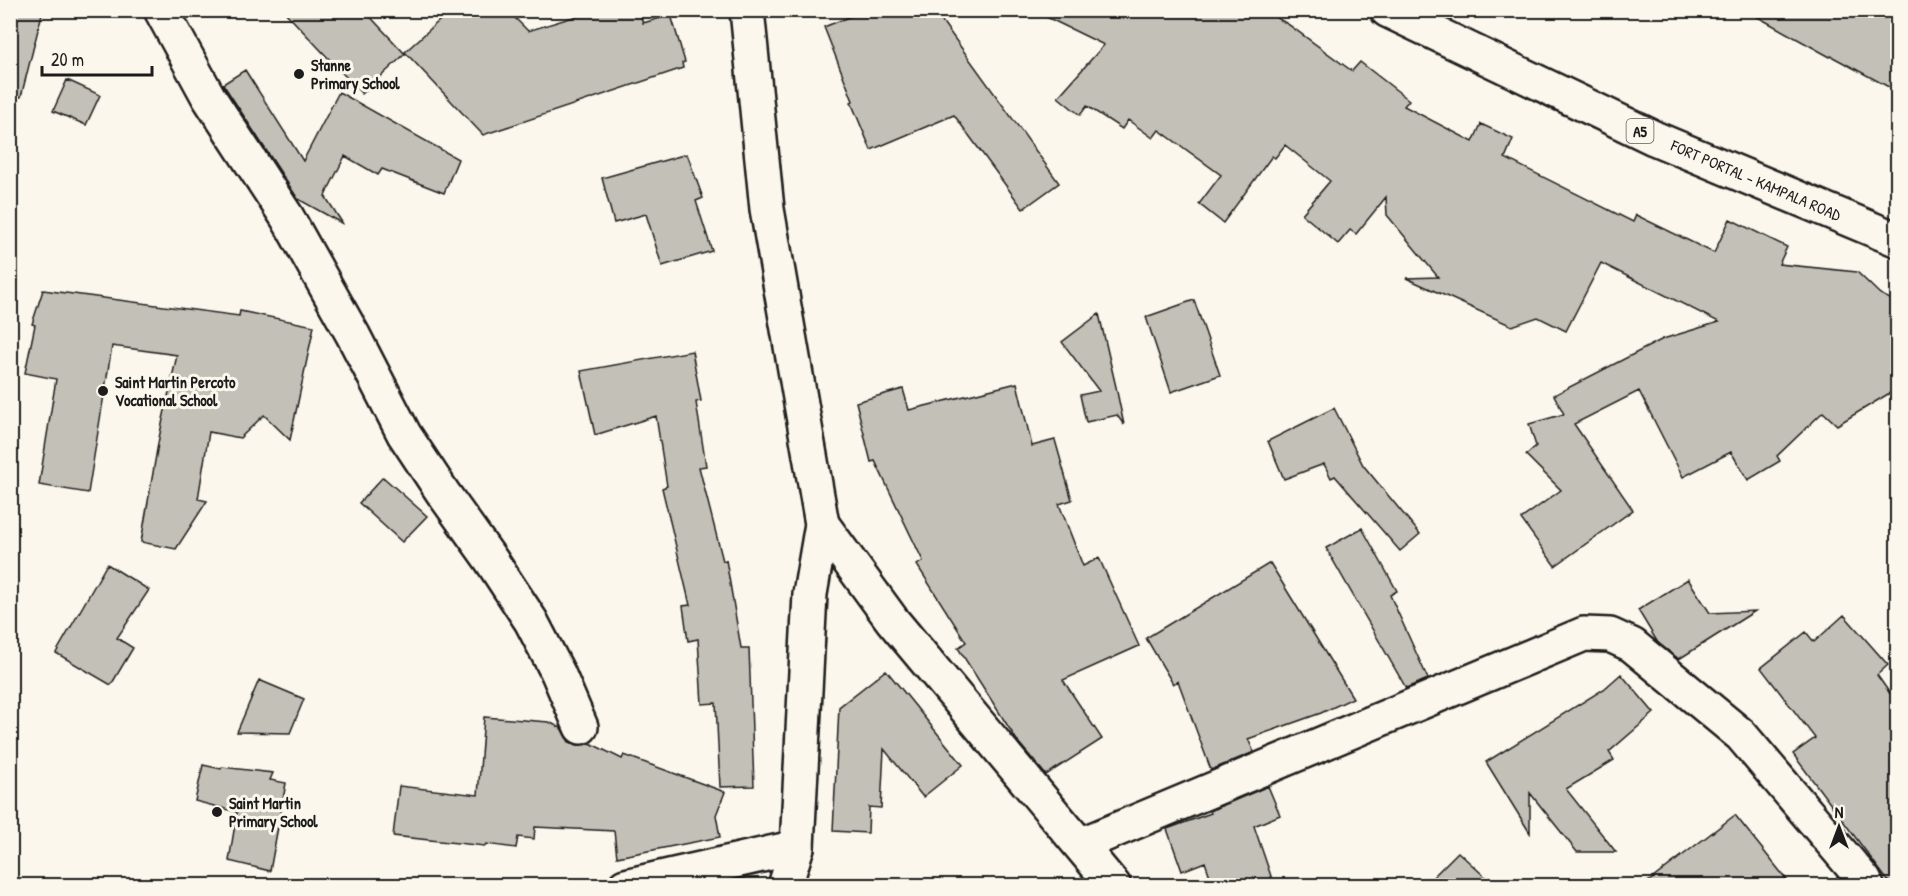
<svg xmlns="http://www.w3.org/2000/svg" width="1908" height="896" viewBox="0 0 1908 896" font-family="'Patrick Hand',sans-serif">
  <rect width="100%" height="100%" fill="#fbf7ec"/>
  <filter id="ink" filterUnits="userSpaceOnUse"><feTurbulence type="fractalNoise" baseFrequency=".0167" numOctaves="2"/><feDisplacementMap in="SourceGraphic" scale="12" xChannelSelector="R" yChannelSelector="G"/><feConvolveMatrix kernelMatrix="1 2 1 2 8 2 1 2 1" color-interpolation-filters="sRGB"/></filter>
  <g filter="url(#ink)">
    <path fill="#c3c0b8" stroke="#1c1c1c" stroke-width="1.5" d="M10,10H43L21,97L10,96Z
      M283,10H364L405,54L362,94Z
      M451,10H507L528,31L596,10H639L643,23L671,15L685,62L682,63L683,68L483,135L405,52Z
      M866,10H934L1059,183L1023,209L954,115L871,150L851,102L853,101L824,27Z
      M1032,10H1264L1289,25L1352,71L1360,62L1409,100L1404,106L1473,142L1481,124L1513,139L1505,158L1633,222L1636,215L1714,253L1730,219L1787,247L1779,264L1857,272L1880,294L1898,303V388L1837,425L1823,412L1777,456L1780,461L1748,480L1731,452L1683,477L1639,391L1574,424L1633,510L1555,566L1521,519L1561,490L1526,455L1536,446L1529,424L1564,414L1554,395L1663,339L1719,322L1601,263L1566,331L1538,317L1512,326L1406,278L1438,277L1387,215L1386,197L1356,234L1350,230L1338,244L1302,214L1330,181L1285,145L1275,158L1272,156L1223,223L1199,204L1221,175L1159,130L1153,138L1128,120L1122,129L1087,106L1080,115L1058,97L1104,45Z
      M1745,10H1898V92L1831,56L1830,57Z
      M245,70L303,161L339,92L458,159L444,193L382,169L378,175L345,156L325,196L343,224L298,199L223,84Z
      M67,80L100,95L86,125L53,111Z
      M687,154L703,198L696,201L712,251L662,266L646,214L614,223L602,178Z
      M43,290L239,316L240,311L314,326L290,440L264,415L240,438L209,432L198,499L207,501L176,549L141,542L159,438L177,355L112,346L88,493L39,485L56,379L25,373L35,325L32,324Z
      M1194,300L1220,375L1171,392L1146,317Z
      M1099,314L1116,387L1124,425L1117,415L1086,422L1080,395L1099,391L1062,342Z
      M692,351L701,401L696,402L706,466L699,467L723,561L726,560L741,648H749L754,786L720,787L716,703L702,704L698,639L688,641L683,606L690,605L662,488L667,486L656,416L595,435L581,371Z
      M1017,383L1032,446L1055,440L1072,500L1059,504L1083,566L1099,558L1139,646L1063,680L1102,739L1046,775L1018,742L958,648L966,642L917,565L923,561L875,461L871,462L856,402L903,389L909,410Z
      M1334,408L1363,465L1420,534L1400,551L1335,476L1331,478L1324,464L1284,479L1268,441Z
      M383,477L427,516L402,542L359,503Z
      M1362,528L1397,591L1390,595L1428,679L1406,688L1326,548Z
      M1270,563L1353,698L1321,713L1248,739L1254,752L1211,770L1178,681L1173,684L1146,638Z
      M107,564L149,590L117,638L133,648L111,685L56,653Z
      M1688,579L1710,613L1755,611L1679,659L1658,643L1638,610Z
      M1844,615L1888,665L1877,675L1898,705V885H1891L1793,754L1815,738L1761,668L1806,632L1814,642Z
      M886,670L963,765L923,797L884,749L881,808L869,807L868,833L833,831L839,707Z
      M1621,674L1654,713L1609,752L1614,760L1566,789L1616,852H1577L1530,793V833L1486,762L1604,689Z
      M259,680L304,699L290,733L237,732Z
      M484,717L549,722L561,728L569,742L578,745L590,743L622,759L624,755L725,792L716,815L720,837L617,857L614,831L535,827L534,839L518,837L516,848L486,844L485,846L393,836L399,786L478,795Z
      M203,765L221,769L222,767L273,773L270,780L286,783L270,871L229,861L237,812L195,801Z
      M1268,786L1280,815L1254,826L1274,885H1213L1205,862L1182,871L1167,829L1211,813L1210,811Z
      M1735,815L1791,885H1644Z
      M1458,852L1494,885H1425Z"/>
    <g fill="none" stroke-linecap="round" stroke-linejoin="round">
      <defs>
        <path id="minor" d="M161,10L208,96L287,217L353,335L404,434L443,493L491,560L531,621L558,673L581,727
          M822,524L892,620L1114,886
          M1080,845L1584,634L1610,635L1632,645L1741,735L1864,880L1867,886
          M625,886L797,847"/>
        <path id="tertiary" d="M747,10L767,209L822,524L810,594L797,847L785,886"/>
        <path id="primary" d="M1387,10L1654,138L1898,240"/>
      </defs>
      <use href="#minor" stroke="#1c1c1c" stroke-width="38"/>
      <use href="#tertiary" stroke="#1c1c1c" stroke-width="38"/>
      <use href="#primary" stroke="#1c1c1c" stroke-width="38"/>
      <use href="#minor" stroke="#fbf7ec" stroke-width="33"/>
      <use href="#tertiary" stroke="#fbf7ec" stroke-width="33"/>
      <use href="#primary" stroke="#fbf7ec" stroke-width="33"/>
    </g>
  </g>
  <g fill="#1c1c1c" stroke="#fbf7ec" stroke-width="2">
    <circle cx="299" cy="74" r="6"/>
    <circle cx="103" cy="391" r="6"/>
    <circle cx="217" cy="812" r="6"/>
  </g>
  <g text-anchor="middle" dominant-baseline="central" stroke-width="6" stroke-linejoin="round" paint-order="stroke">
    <rect fill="#fbf7ec" stroke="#5f5e5a" stroke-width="1.5" x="1626.5" y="119" width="27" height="24" rx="4.5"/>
    <g font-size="15" font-weight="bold" fill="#1c1c1c">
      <text x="1640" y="131">A5</text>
    </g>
    <g font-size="16" font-weight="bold" fill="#1c1c1c" stroke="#fbf7ec" text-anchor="start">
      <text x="311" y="65">Stanne<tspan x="311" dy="18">Primary School</tspan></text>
      <text x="115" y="382">Saint Martin Percoto<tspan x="115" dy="18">Vocational School</tspan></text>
      <text x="229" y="803">Saint Martin<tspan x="229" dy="18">Primary School</tspan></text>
    </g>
    <g font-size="16" fill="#1c1c1c" stroke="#fbf7ec">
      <text transform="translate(1756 180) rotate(23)">FORT PORTAL - KAMPALA ROAD</text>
    </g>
  </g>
  <rect width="1908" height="896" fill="none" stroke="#fbf7ec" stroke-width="36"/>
  <rect x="18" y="18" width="1872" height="860" fill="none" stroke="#1c1c1c" stroke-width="2" filter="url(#ink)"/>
  <g transform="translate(1839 827)" stroke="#fbf7ec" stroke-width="4.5" paint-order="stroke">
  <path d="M0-4.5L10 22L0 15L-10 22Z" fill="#1c1c1c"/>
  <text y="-9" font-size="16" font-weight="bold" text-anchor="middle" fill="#1c1c1c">N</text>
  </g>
  <path d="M42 66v9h110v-9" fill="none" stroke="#1c1c1c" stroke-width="3"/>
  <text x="51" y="66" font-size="18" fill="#1c1c1c" stroke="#fbf7ec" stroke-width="4.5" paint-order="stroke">20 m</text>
</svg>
